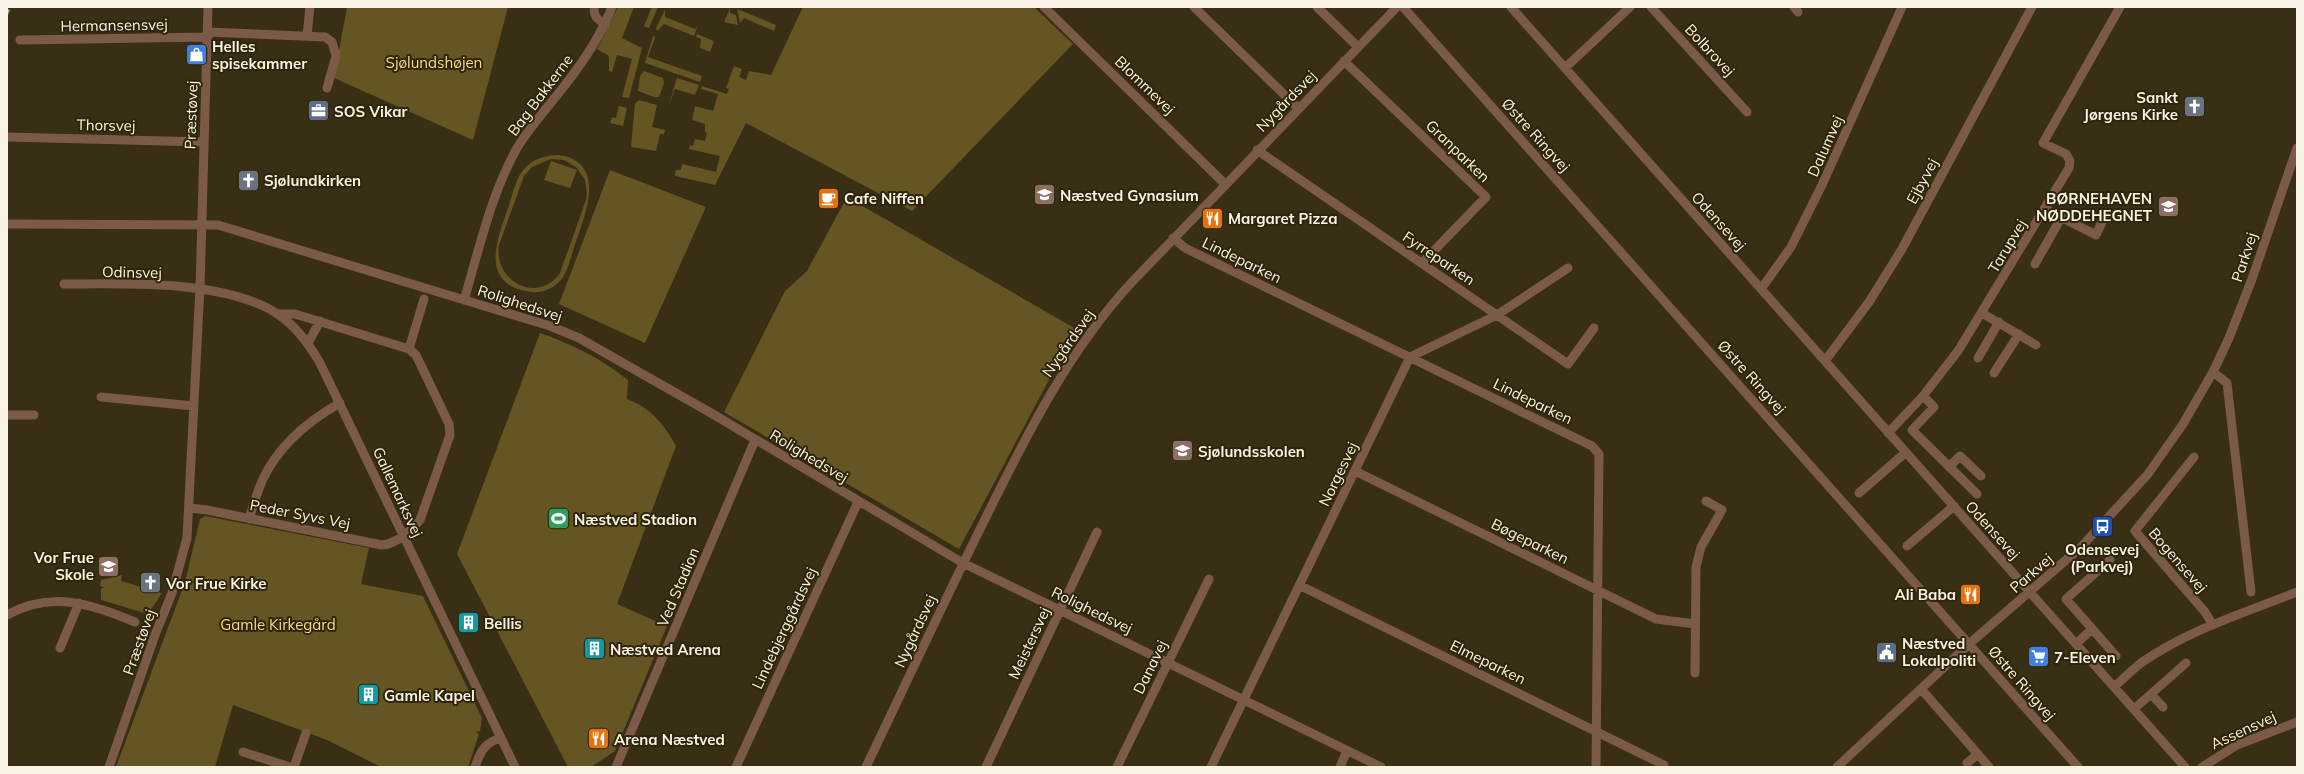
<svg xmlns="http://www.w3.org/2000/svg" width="2304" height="774" viewBox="0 0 2304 774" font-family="Mulish,sans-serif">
  <rect width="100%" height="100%" fill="#382f15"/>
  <path fill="#655523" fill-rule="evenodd" d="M347,7H508L473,140L334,78Z
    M618,7H634L622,38L642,48L629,98L622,97L632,59L617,55L612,72L609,71V56L597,49Z
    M652,7H658L649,28L644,26Z
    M803,7H1034L1073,44L912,211L746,123L715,185L675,176L676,170H681L682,164L716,172L720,156L689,149L690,145L693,146L695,139L705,141L707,133L705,132V124L692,120L695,106L713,111L718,94L701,89L702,86L727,94L729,89L726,88L734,66L742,69L739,77L746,80L749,71L771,75Z
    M730,8V13L736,15L738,25L724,22Z
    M737,9L776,25L774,31L744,18L740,23Z
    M665,10V17L695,29L698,26L694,36L664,24L657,31L656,28Z
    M697,34L714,41L710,52L700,48L701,39L696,37Z
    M653,36L655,37L648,57L702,76L700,82L645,63Z
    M644,71L663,78L664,83L659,97H654L638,91L640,76Z
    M677,78L699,85L695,95L675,89L668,107Z
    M639,100L657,105L652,127L665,130L664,134H660L656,151L631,147L635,103Z
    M619,106L627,108L623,126L610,123L612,117L616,118Z
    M559,155C608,163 585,215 575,244C571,256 568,273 559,282C550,291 537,294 525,291C478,281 499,235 509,205C513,193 516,176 526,167C535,158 547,155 559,155ZM551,159L564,160L576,167L585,180L587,192L586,200L560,273C538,305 493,281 499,245L524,176L532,167Z
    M551,161L577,170L570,188L544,180Z
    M610,170L706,207L645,343L559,304Z
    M847,197L1076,329L959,549L724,412L785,291L807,271Z
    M540,333C572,344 600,358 628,380L627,399C651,408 664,424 676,446L617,604L667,626L615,751L591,767H568L457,554Z
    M205,516L369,548L361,584L423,596L482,718L480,731L476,732L479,734L468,767H381L327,740L233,705L215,767H116L185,582L200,519Z
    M122,575L121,581L162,593L148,614L101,600V589L104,587L100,586L101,580Z"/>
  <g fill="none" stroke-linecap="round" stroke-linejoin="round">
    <path stroke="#7b5a48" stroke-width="9" d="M594,7C594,17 597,19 605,24
      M1044,7L1225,184
      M1194,7L1298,108
      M1317,7L1358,47
      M1403,7L2078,767
      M1511,7L2185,767
      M1651,7L1747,112
      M1794,7L1798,12
      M208,32L325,37L332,42L336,56L327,88
      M307,36L310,7
      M20,40L208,37
      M1344,61L1486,197L1422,263
      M1565,68L1630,7
      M7,137L204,142
      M1257,150L1568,364L1594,328
      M2045,209L2096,235L2103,220
      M7,224L218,225L550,326L579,338L711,413L963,563L1381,767
      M1173,238L1185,248L1592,446L1599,454L1596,767
      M2035,264L2061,218
      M64,284C125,284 227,279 279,315C297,327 309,344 320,363L515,767
      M1761,289L1791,247L1822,185L1902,7
      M464,300C479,250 491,194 517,148C531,125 549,106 565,85C584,61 601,35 612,7
      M1982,313L2036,345
      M308,343L320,321
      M409,349L424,299
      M1978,358L1999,322
      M1825,361L1869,302L1902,249L2032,7
      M2213,372L2227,383L2251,592
      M1994,373L2019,334
      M1923,396L1934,407L1912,430L1977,494
      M101,397L194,406
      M7,415H34
      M1888,433L1923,396L1958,351L2069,168L2070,161L2066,154L2043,143L2120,7
      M2194,457L2135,531L2205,612L2213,625
      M1949,467L1960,456L1981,476
      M1355,471L1656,619L1695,624
      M1859,493L1905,453
      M190,508L207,510L382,545C396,544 411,531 420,520L450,435L449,424L416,355L409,349L295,314H278
      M249,519C253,506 257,493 262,481C278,446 308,421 340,403
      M1907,546L1954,506
      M2110,560L2066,599L2116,656
      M1299,585L1664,765
      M7,615C52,590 90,604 135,622
      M2076,644L2092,629
      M60,648L79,603
      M1695,673L1696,567L1701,547L1722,510L1706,501
      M2114,687C2123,679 2132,670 2141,663C2188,630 2244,613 2297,592
      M1922,690L1989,767
      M2151,694L2163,707
      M2134,709L2186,663
      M243,752L290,767
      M1967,763L1978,754
      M109,767L155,635L172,593L187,538L200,287L208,7
      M294,767L306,733
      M475,767C480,752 485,742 501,738
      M616,767L755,440
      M736,767L858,502
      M866,767C906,683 945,600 986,517C1027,434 1069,350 1132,282L1397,7
      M986,767L1097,532
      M1117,767L1209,579
      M1211,767L1410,357L1497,315L1568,268
      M1340,767L1347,751
      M1837,767L1969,644L2081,547L2148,474L2183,424L2213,372L2229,338L2252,279L2297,148
      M2202,767L2237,745L2297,722"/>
    <path stroke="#aca693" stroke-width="2.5" stroke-dasharray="5 5" stroke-linecap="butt" d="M7,14L10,7"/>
  </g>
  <defs>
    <symbol id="shop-square" viewBox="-11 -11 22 22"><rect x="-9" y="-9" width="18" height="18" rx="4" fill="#3f7fe0" stroke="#2e250b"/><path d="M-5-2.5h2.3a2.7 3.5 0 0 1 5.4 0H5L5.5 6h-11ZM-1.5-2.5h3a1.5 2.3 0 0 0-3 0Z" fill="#fff"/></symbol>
    <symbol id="church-square" viewBox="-11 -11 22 22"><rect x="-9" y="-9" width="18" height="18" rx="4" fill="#6b7280" stroke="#2e250b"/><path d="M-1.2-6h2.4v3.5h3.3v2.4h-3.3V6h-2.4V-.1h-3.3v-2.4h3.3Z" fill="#fff"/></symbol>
    <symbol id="office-square" viewBox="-11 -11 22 22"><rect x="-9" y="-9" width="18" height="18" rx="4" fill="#5c6f8a" stroke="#2e250b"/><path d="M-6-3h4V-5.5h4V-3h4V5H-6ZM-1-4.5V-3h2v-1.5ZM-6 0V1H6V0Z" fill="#fff"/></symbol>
    <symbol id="school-square" viewBox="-11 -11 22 22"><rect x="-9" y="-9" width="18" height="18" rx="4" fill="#8d6e63" stroke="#2e250b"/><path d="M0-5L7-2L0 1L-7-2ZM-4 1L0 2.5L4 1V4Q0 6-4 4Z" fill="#fff"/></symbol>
    <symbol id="cafe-square" viewBox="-11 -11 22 22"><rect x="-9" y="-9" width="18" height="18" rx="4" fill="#e8710a" stroke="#2e250b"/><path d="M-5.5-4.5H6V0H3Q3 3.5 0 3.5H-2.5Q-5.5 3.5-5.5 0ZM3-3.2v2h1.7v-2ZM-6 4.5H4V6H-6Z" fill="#fff"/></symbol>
    <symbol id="restaurant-square" viewBox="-11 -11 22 22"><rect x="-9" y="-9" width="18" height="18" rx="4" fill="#e8710a" stroke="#2e250b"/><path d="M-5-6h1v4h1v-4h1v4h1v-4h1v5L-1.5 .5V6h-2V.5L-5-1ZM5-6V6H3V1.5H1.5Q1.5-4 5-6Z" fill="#fff"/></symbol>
    <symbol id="stadium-square" viewBox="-11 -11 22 22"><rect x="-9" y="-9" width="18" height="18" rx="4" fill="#2e9e5b" stroke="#2e250b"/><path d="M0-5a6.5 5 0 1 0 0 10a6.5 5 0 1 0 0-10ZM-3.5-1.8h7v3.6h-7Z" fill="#fff"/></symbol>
    <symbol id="bus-square" viewBox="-11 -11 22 22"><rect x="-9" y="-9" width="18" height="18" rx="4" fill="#1a4fb4" stroke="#2e250b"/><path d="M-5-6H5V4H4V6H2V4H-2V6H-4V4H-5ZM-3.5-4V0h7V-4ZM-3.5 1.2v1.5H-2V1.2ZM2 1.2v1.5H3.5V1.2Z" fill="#fff"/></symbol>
    <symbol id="building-square" viewBox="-11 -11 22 22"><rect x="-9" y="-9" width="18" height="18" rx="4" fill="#0f9aa8" stroke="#2e250b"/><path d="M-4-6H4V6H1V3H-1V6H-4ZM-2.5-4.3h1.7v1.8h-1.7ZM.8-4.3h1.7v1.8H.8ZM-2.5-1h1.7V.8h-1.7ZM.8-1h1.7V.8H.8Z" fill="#fff"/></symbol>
    <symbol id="civic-square" viewBox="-11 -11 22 22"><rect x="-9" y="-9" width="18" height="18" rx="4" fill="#5c6f8a" stroke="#2e250b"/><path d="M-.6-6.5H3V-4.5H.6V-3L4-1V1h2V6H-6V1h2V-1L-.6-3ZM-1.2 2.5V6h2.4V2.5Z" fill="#fff"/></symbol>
    <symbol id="supermarket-square" viewBox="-11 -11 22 22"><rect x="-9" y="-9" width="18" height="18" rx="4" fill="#3f7fe0" stroke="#2e250b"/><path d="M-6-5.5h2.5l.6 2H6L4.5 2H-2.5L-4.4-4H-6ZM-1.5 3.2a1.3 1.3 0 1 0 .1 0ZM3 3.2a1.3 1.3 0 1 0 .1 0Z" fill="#fff"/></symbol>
  </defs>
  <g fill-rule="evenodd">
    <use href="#shop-square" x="184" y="42" width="25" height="25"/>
    <use href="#church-square" x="2182" y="94" width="25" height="25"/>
    <use href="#office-square" x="306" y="98" width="25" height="25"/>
    <use href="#church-square" x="236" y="168" width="25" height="25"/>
    <use href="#school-square" x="1032" y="182" width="25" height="25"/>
    <use href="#cafe-square" x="816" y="186" width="25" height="25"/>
    <use href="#school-square" x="2156" y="194" width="25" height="25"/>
    <use href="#restaurant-square" x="1200" y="206" width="25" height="25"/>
    <use href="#school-square" x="1170" y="438" width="25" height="25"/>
    <use href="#stadium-square" x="546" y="506" width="25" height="25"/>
    <use href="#bus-square" x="2090" y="514" width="25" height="25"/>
    <use href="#school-square" x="96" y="554" width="25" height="25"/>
    <use href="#church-square" x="138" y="570" width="25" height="25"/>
    <use href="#restaurant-square" x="1958" y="582" width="25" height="25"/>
    <use href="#building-square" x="456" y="610" width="25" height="25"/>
    <use href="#building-square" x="582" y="636" width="25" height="25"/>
    <use href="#civic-square" x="1874" y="640" width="25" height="25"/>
    <use href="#supermarket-square" x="2026" y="644" width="25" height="25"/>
    <use href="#building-square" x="356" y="682" width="25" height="25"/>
    <use href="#restaurant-square" x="586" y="726" width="25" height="25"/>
  </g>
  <g text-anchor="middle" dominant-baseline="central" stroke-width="4" stroke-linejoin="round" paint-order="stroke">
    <g font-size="15" fill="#f8f3e4" stroke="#2e250b">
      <text transform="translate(114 25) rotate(-1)">Hermansensvej</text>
      <text transform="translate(1710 50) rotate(47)">Bolbrovej</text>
      <text transform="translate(1145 85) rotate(44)">Blommevej</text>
      <text transform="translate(540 95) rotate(-53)">Bag Bakkerne</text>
      <text transform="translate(1286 101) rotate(-46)">Nygårdsvej</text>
      <text transform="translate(191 115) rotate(-88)">Præstøvej</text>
      <text transform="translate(106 125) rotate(1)">Thorsvej</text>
      <text transform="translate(1536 135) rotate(48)">Østre Ringvej</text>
      <text transform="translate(1825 146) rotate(-66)">Dalumvej</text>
      <text transform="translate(1458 151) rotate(44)">Granparken</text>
      <text transform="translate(1922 181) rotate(-62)">Ejbyvej</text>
      <text transform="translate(1719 221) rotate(48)">Odensevej</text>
      <text transform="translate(2007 246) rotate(-59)">Tarupvej</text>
      <text transform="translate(2244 257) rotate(-72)">Parkvej</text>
      <text transform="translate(1439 258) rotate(34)">Fyrreparken</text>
      <text transform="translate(1242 260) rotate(26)">Lindeparken</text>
      <text transform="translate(132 272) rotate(1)">Odinsvej</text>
      <text transform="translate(520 303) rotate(18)">Rolighedsvej</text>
      <text transform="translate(1068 343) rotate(-55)">Nygårdsvej</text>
      <text transform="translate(1752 377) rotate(48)">Østre Ringvej</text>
      <text transform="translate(1533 401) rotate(26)">Lindeparken</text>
      <text transform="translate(809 456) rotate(31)">Rolighedsvej</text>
      <text transform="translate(1338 474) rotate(-64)">Norgesvej</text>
      <text transform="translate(398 492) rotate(65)">Gallemarksvej</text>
      <text transform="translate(300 514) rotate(11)">Peder Syvs Vej</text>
      <text transform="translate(1993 530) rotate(48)">Odensevej</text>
      <text transform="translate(1530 541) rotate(26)">Bøgeparken</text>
      <text transform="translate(2178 560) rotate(49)">Bogensevej</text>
      <text transform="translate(2031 573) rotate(-41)">Parkvej</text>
      <text transform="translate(678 587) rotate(-67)">Ved Stadion</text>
      <text transform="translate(1092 610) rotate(26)">Rolighedsvej</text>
      <text transform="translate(784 628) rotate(-65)">Lindebjerggårdsvej</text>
      <text transform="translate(915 631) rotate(-65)">Nygårdsvej</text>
      <text transform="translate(139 642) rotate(-70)">Præstøvej</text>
      <text transform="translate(1029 643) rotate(-65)">Meistersvej</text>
      <text transform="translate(1488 662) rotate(26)">Elmeparken</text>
      <text transform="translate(1150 667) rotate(-64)">Danavej</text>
      <text transform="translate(2022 683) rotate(49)">Østre Ringvej</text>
      <text transform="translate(2243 730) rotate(-25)">Assensvej</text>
    </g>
    <g font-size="15" font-weight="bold" fill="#f8f3e4" stroke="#2e250b" text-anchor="start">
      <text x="212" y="46">Helles<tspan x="212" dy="17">spisekammer</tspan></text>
      <text x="2178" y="97" text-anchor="end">Sankt<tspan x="2178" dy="17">Jørgens Kirke</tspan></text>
      <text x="334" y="111">SOS Vikar</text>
      <text x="264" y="180">Sjølundkirken</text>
      <text x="1060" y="195">Næstved Gynasium</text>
      <text x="844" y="198">Cafe Niffen</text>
      <text x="2152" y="198" text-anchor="end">BØRNEHAVEN<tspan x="2152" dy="17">NØDDEHEGNET</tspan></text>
      <text x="1228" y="218">Margaret Pizza</text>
      <text x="1198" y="451">Sjølundsskolen</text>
      <text x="574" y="519">Næstved Stadion</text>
      <text x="2102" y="549" text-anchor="middle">Odensevej<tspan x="2102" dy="17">(Parkvej)</tspan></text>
      <text x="94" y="557" text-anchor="end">Vor Frue<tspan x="94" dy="17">Skole</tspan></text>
      <text x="166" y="583">Vor Frue Kirke</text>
      <text x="1956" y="594" text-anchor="end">Ali Baba</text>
      <text x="484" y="623">Bellis</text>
      <text x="1902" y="643">Næstved<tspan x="1902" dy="17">Lokalpoliti</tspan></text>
      <text x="610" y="649">Næstved Arena</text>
      <text x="2054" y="657">7-Eleven</text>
      <text x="384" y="695">Gamle Kapel</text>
      <text x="614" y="739">Arena Næstved</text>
    </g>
    <g font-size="15" fill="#fcdc80" stroke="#2e250b">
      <text x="434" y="62">Sjølundshøjen</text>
      <text x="278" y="624">Gamle Kirkegård</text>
    </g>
  </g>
  <rect width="2304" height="774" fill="none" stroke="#f8f3e4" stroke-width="16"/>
</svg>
